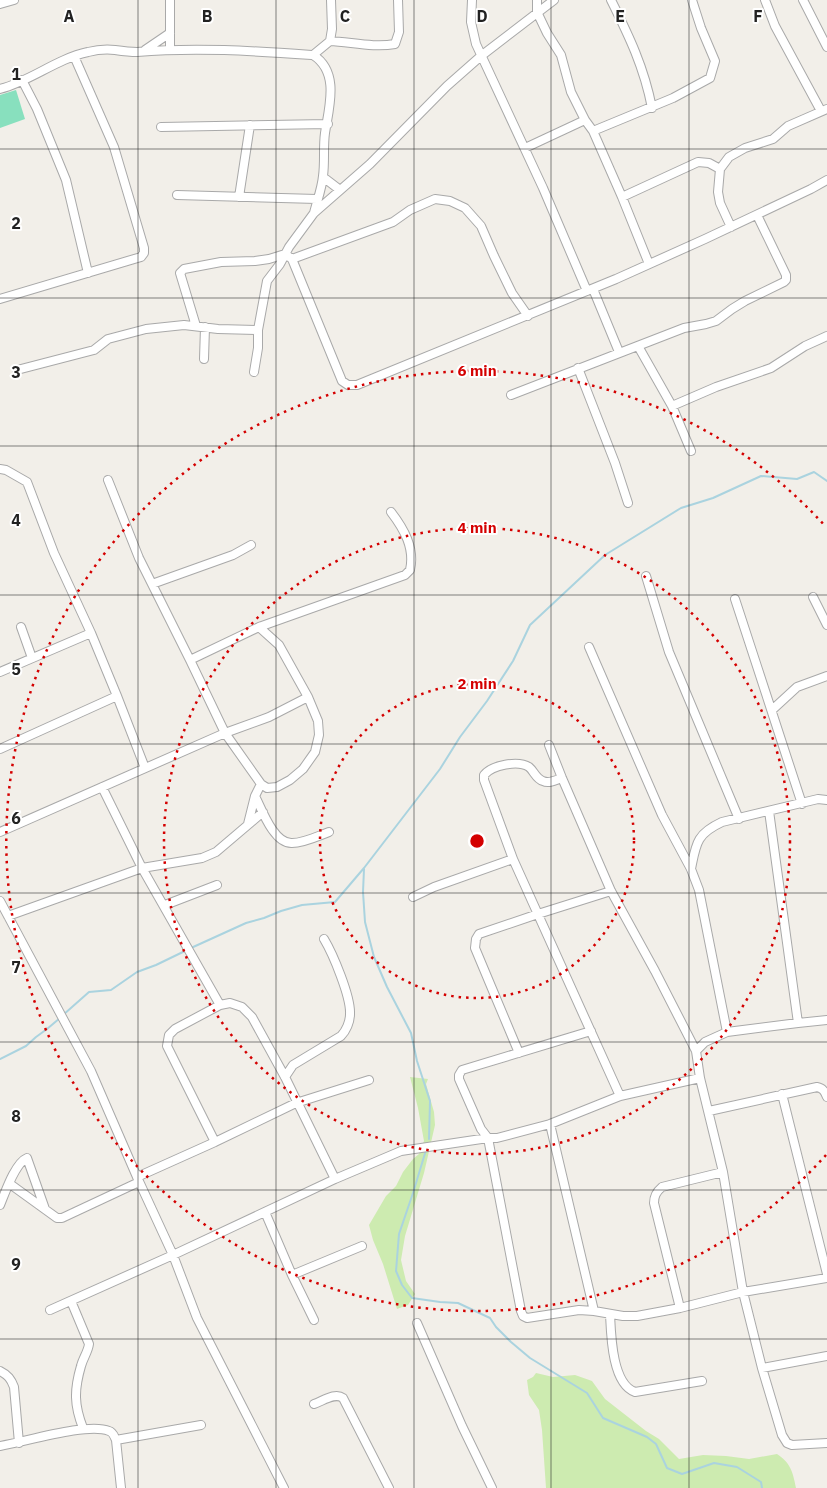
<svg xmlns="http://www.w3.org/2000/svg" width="827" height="1488" viewBox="0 0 827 1488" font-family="'IBM Plex Sans',sans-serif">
  <rect width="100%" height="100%" fill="#f2efe9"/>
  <path fill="#cdebb0" d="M410,1077L428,1079L426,1084L434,1112L435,1125L424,1173L405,1236L401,1260L406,1281L415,1294L408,1305L397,1309L383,1264L373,1240L369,1225L386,1196L396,1186L403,1172L413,1159L419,1154L424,1141L418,1108Z
    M536,1373L553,1377L575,1375L592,1381L605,1399L646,1431L659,1439L679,1459L703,1455L726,1456L749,1459L777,1454C791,1463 793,1473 796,1488H546L542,1430L539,1410L529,1395L527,1380L533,1377Z"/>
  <path fill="#88e0be" d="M16,90L25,119L0,128V95Z"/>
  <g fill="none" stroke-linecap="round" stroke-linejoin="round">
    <path stroke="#aad3df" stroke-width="2" d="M364,869L363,892L365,922L374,957L387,987L411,1033L417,1061L430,1101L429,1139
      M191,948L246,923L264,918L281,911L302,905L335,902L364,868L440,769L460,737L487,701L513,661L530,625L605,555L681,508L713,498L761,476L797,479L814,472L827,481
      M63,1015L89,992L111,990L137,972L156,965L187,950
      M0,1059L26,1046L36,1037L47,1029L60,1018
      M426,1150L413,1193L399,1234L396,1271L402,1285L412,1298L440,1302L458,1303L490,1318L496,1327L511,1342L530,1358L587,1393L603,1418L647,1437L656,1444L667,1468L682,1474L714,1463L737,1467L761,1482L762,1488"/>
    <defs>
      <path id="minor" d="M170,0V49
        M472,0L471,22L476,44L543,188L587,291
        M537,0V12L547,33L561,55L571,92L585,120
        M611,0C629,36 644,67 652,108
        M765,0L775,26L821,111
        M803,0L827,47
        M0,4L14,0
        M330,41C351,42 374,48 395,44L399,32L398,0
        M145,50L170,33
        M313,55L330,41L332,29L331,0
        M22,80L37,109L66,180L88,273
        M0,89C31,81 56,59 88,52C96,50 106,49 115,50C122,51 129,52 137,52C196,47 254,51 313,55C340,72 329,107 325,133C323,147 325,162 323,176C322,188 317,201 314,213
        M161,127L328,124
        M593,131L673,98L710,78L715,61L701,28L692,0
        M525,148L585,120L593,131L622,197L649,264
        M323,177L340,190
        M177,195L317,199
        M239,197L250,125
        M622,197L698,162L709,163L720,169
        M731,227L720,203L718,192L720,169L729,157L745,148L773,139L788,126L827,109
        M292,259L393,222L410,210L435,199L450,201L465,208L481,226L494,256L512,293L528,316
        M593,289L619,352
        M0,299L141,257L144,253V248L114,147L74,56
        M196,326L180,273L184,269L221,262L255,261L269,259L285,254L292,259L342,381L348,385H357L616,279L705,239L811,189L827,180
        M638,346L672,406L691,451
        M204,359L205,327
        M578,368L615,463L628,503
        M17,370L94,350L108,339L146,329L184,325L218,329L258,330
        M254,372L258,348V330L267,281L280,264L289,247L314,213L370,164L447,86L481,56L554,0
        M511,395L684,328L706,324L716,321L732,309L745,301L784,282L786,280V275L757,215
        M672,406L716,387L771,368L805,346L827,336
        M0,469L6,470L27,482L54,553L91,633L117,696L145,768
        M108,480L139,558L190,660L225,733L261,784L255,796C262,810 274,844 292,843C304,843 318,836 329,832
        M646,576L669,652L739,819
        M152,584L233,555L251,545
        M813,597L827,625
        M735,599L802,804
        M21,627L32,658
        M259,627L279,645L308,697L318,721L319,735L315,752L303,769L290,780L277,787L267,788L261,784
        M589,647L662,815L691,869L699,890L727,1032
        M190,660L259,627L405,575L410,570C415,548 404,529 391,512
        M0,672L91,633
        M772,710L797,687L827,676
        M549,745L562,778L611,891L655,971L696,1051L700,1078L723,1172L743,1292L762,1368L782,1435L787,1443L792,1445L827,1443
        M0,749L117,696
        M562,778C556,780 549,784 543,781C536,779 534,771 529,767C518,760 492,765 484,775V780L513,859L620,1096
        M102,787L142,868L220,1005
        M248,824L255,796
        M0,832L225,733L269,717L308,697
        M691,869C696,844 696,834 722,822L818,799L827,800
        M413,897L434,887L513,859
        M0,901L91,1071L137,1177L173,1255L197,1318L284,1488
        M165,905L217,885
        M8,916L142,868L202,858L216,852L263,812
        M798,1023L827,1020
        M591,1031L462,1070L459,1075V1079L481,1129L488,1138H497L550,1124L620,1096L700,1078
        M696,1051L705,1042L727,1032L798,1023L769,811
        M519,1053L475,948L476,939L479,934L538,914L611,891
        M285,1077L293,1065L341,1036C346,1031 350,1022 350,1014C351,997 333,954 324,939
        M782,1094L827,1274
        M709,1111L817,1087C823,1088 825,1092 827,1097
        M550,1124L594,1311
        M215,1142L167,1046L169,1035L175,1029L220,1005L230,1003L242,1007L252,1017L285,1077L335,1179
        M137,1177L215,1142L296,1103L369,1080
        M10,1184L57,1218H62L139,1182
        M0,1205C5,1193 15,1163 27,1158L45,1209
        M265,1212L292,1275L314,1320
        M292,1275L362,1246
        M71,1301L89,1344C88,1352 83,1358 81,1366C74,1390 74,1405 83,1428
        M680,1308L654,1203C654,1196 656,1192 662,1187L723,1172
        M50,1310L173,1255L335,1179L401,1151L488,1138L521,1311L523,1316L527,1318L579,1310L594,1311L623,1316H637L680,1308L743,1292L827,1278
        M610,1314C611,1335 612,1384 635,1392L702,1381
        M417,1323L462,1426L492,1488
        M762,1368L827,1356
        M0,1371C8,1375 11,1379 14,1387L19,1443
        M314,1404C323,1401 335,1392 343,1398L389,1488
        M116,1440L201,1425
        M0,1446C25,1442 88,1422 109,1431C113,1432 114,1436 116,1440L121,1488"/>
    </defs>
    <use href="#minor" stroke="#a9a9a9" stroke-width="10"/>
    <use href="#minor" stroke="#fff" stroke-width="8"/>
  </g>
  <path fill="none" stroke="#222" stroke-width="1" stroke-opacity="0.55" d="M138,0V1488M276,0V1488M414,0V1488M551,0V1488M689,0V1488M0,149H827M0,298H827M0,446H827M0,595H827M0,744H827M0,893H827M0,1042H827M0,1190H827M0,1339H827"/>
  <g fill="none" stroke="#d40000" stroke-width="2.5" stroke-dasharray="2.5 5">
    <circle cx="477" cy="841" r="157"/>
    <circle cx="477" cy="841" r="313"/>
    <path d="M826 1155A470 470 0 1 1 826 527"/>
  </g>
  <g font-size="16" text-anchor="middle" font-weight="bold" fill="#222" stroke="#fff" stroke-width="4" stroke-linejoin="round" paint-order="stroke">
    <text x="69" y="22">A</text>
    <text x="207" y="22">B</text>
    <text x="345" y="22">C</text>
    <text x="482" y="22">D</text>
    <text x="620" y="22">E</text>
    <text x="758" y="22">F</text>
    <text x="16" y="80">1</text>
    <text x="16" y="229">2</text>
    <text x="16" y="378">3</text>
    <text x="16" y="526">4</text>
    <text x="16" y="675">5</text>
    <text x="16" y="824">6</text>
    <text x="16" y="973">7</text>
    <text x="16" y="1122">8</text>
    <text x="16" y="1270">9</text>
  </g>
  <circle cx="477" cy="841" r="8" fill="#d40000" stroke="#fff" stroke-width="2.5"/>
  <g font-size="15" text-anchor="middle" font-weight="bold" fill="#d40000" stroke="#fff" stroke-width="4" stroke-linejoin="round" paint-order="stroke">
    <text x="477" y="376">6 min</text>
    <text x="477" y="533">4 min</text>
    <text x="477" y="689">2 min</text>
  </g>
</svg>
